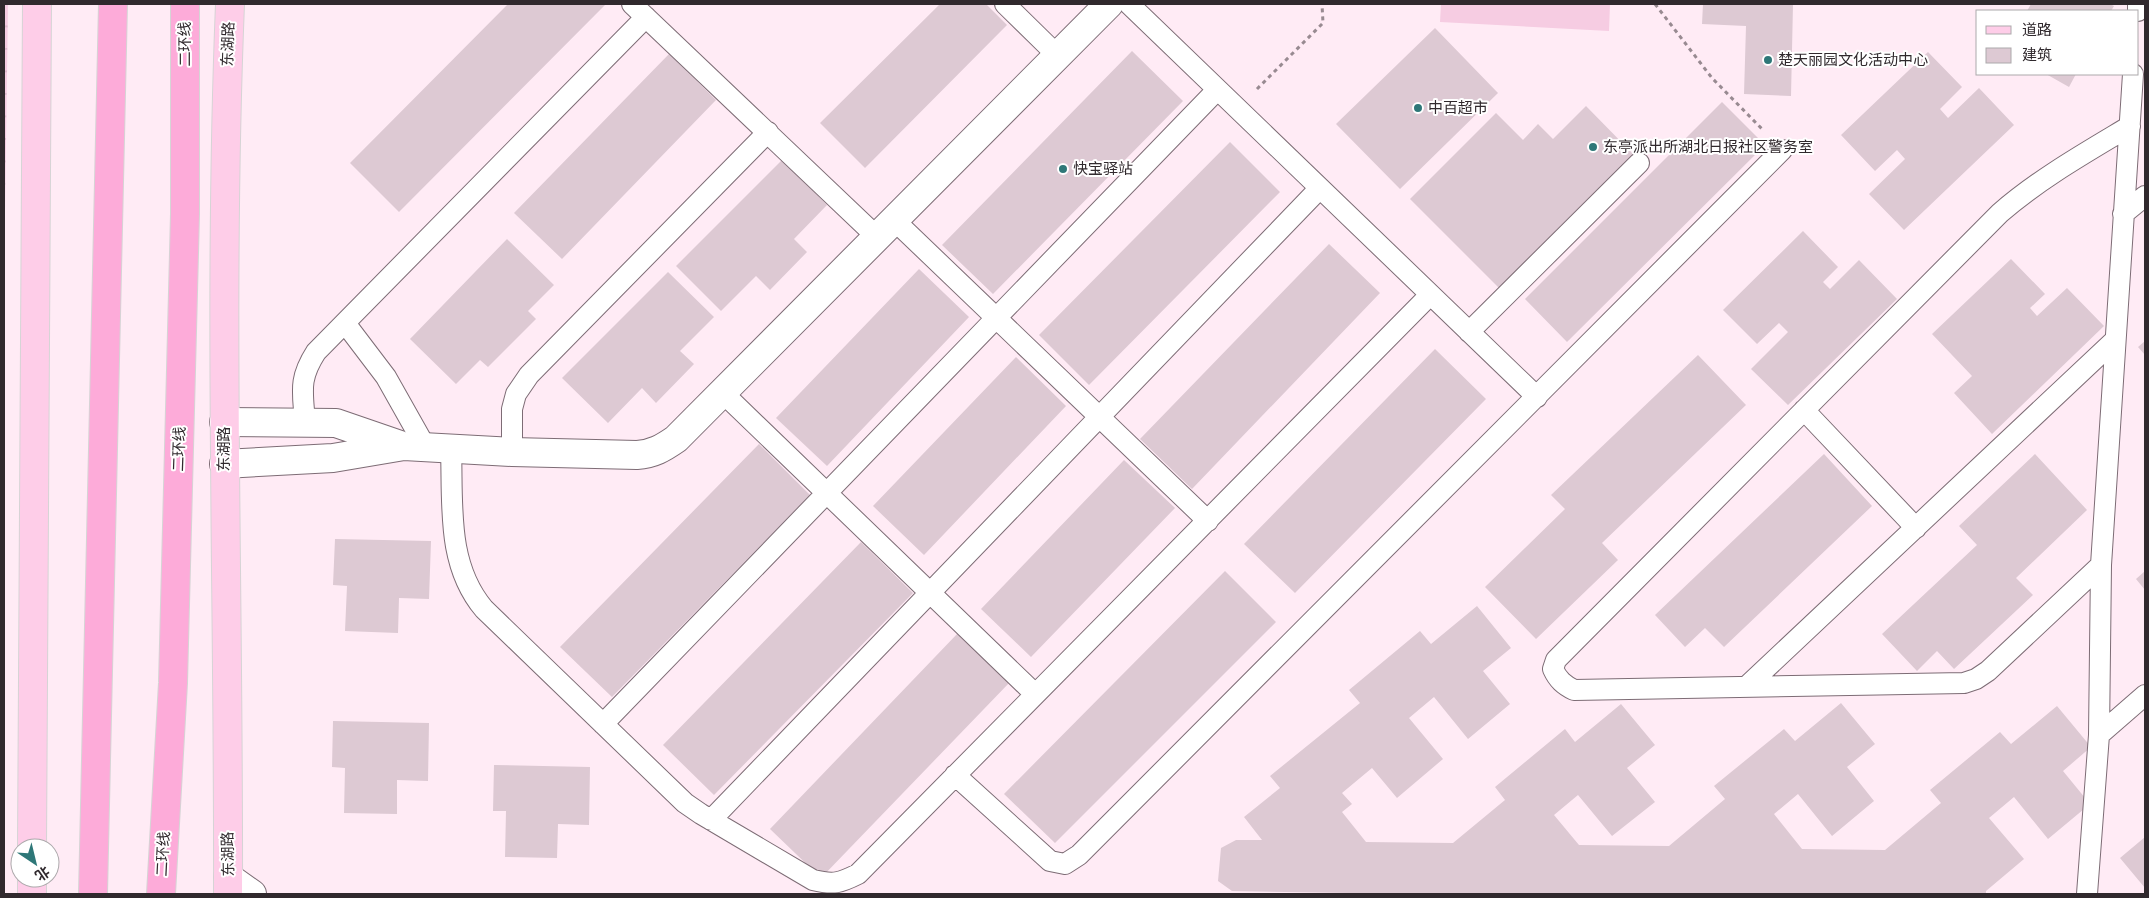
<svg xmlns="http://www.w3.org/2000/svg" width="2149" height="898" viewBox="0 0 2149 898" font-family="Figtree,'Noto Sans SC',sans-serif">
  <defs>
    <pattern id="forest-crowns" width="20" height="18" patternUnits="userSpaceOnUse" patternTransform="scale(1.25)"><rect width="20" height="18" fill="#f6cce2"/><path d="M2 6a3 3 0 1 1 6 0M12 15a3 3 0 1 1 6 0" fill="none" stroke="#d3afc2"/></pattern>
  </defs>
  <rect width="100%" height="100%" fill="#ffebf5"/>
  <path fill="url(#forest-crowns)" d="M4,4H8L4,282Z"/>
  <path fill="#f6cce2" d="M1441,4H1610L1609,31L1440,22Z"/>
  <path fill="#ddc9d3" d="M508,4H606L399,212L350,163Z
    M940,4H986L1007,25L865,168L820,123Z
    M1703,4H1793L1791,96L1744,94L1746,26L1702,24Z
    M2031,4H2110L2114,6L2111,11H2027Z
    M1435,28L1498,93L1400,189L1336,124Z
    M1132,51L1183,101L993,294L942,245Z
    M1928,52L1962,87L1940,109L1948,118L1979,88L2014,125L1904,230L1869,194L1905,159L1897,150L1875,171L1841,135Z
    M669,54L716,100L562,259L514,213Z
    M2046,74H2076L2069,87Z
    M1722,102L1765,145L1567,342L1525,299Z
    M1586,106L1635,156L1500,289L1410,199L1496,113L1523,140L1538,124L1553,139Z
    M1230,142L1280,192L1089,385L1039,335Z
    M782,160L827,205L794,239L807,252L770,290L756,276L721,311L676,266Z
    M1803,231L1838,267L1823,282L1830,289L1859,260L1897,299L1788,405L1751,369L1788,332L1779,323L1757,344L1723,310Z
    M507,239L554,285L528,311L536,319L488,367L480,360L456,384L410,339Z
    M1329,244L1380,293L1192,489L1140,439Z
    M2011,259L2045,294L2030,308L2037,316L2067,288L2104,326L1992,434L1954,393L1972,376L1932,334Z
    M919,269L969,317L827,466L776,418Z
    M668,272L714,317L680,351L694,364L656,403L642,388L608,423L562,378Z
    M2145,341V355L2138,347Z
    M1435,349L1486,399L1295,593L1244,544Z
    M1698,355L1746,405L1602,543L1618,560L1536,639L1485,587L1565,509L1551,495Z
    M1016,357L1066,406L924,555L873,506Z
    M759,444L810,495L612,697L560,647Z
    M1824,454L1872,506L1724,647L1705,628L1685,647L1655,615Z
    M2035,454L2087,510L2016,578L2033,595L1954,669L1937,651L1917,671L1882,634L1977,545L1959,526Z
    M1124,460L1175,508L1031,657L981,609Z
    M335,539L431,541L429,599L399,598L398,633L345,631L347,586L333,585Z
    M861,542L913,593L714,795L663,745Z
    M1225,571L1276,622L1055,843L1004,794Z
    M2145,571V590L2136,579Z
    M1477,606L1511,648L1483,671L1510,704L1468,739L1434,697L1409,718L1443,759L1397,798L1372,768L1342,793L1352,804L1342,812L1366,842L1453,843L1505,800L1495,787L1565,729L1575,742L1621,704L1655,745L1627,768L1655,802L1612,836L1578,795L1554,815L1579,845L1669,846L1725,799L1714,786L1784,729L1795,741L1841,703L1875,744L1847,767L1874,801L1832,836L1798,794L1774,814L1802,849L1885,850L1941,803L1930,790L2000,732L2011,744L2057,706L2091,747L2063,771L2090,804L2048,839L2014,797L1989,818L2024,859L1986,891V894H1410L1232,891L1218,881L1221,848L1236,840H1262L1244,817L1280,788L1270,776L1360,703L1349,690L1420,631L1431,644Z
    M958,633L1010,682L821,878L770,829Z
    M333,721L429,723L428,781L397,780V814L344,813L345,768L332,767Z
    M494,765L590,767L589,825L558,824L557,858L505,857L506,811H493Z
    M2145,837V888L2120,858Z"/>
  <g fill="none" stroke-linecap="round" stroke-linejoin="round">
    <defs>
      <path id="lane" d="M632,4L876,236
        M1005,4L1057,55
        M1129,4L1537,397
        M2138,11V4
        M2123,214L2145,196
        M893,219L1208,521
        M345,323L386,377L426,448
        M1469,332L1639,163
        M722,392L1035,694
        M1804,410L1916,528
        M305,423C303,392 298,380 316,352L646,17
        M451,449C453,504 446,564 484,609L685,803L701,814L813,880C834,885 840,883 858,874L1430,295
        M512,452V409L516,394L529,375L768,132
        M2101,565L1988,671L1976,679L1964,683L1574,690C1564,685 1558,680 1553,669L1556,660L2000,213C2039,179 2085,153 2130,126
        M1746,687L2115,340
        M603,724L1217,90
        M2099,735L2145,695
        M955,775L1050,861L1065,864L1079,855L1782,150
        M711,820L1320,188
        M2087,894L2099,735L2101,565L2133,74"/>
      <path id="street" d="M224,422L336,423L400,445
        M224,464L333,458L404,446L512,452L637,455C653,454 663,448 676,439L1109,4
        M228,877L252,894"/>
      <path id="primary" d="M32,848L37,4
        M32,894V878
        M228,894C229,597 218,300 230,4"/>
      <path id="highway" d="M93,894L113,4
        M161,894L173,683L185,214V4"/>
    </defs>
    <use href="#lane" stroke="#7d6c75" stroke-width="22"/>
    <use href="#street" stroke="#7d6c75" stroke-width="30"/>
    <use href="#primary" stroke="#d6d4d5" stroke-width="30"/>
    <use href="#highway" stroke="#d6d4d5" stroke-width="30"/>
    <path stroke="#988a91" stroke-width="3" stroke-dasharray="4 4" stroke-linecap="butt" d="M1655,4L1712,78L1763,130
      M1257,89L1323,23L1322,4"/>
    <use href="#lane" stroke="#fff" stroke-width="20"/>
    <use href="#street" stroke="#fff" stroke-width="28"/>
    <use href="#primary" stroke="#fecde8" stroke-width="28"/>
    <use href="#highway" stroke="#fdabd9" stroke-width="28"/>
  </g>
  <g fill="#2e7778" stroke="#fff" stroke-width="2">
    <circle cx="1768" cy="60" r="5"/>
    <circle cx="1418" cy="108" r="5"/>
    <circle cx="1593" cy="147" r="5"/>
    <circle cx="1063" cy="169" r="5"/>
  </g>
  <g text-anchor="middle" dominant-baseline="central" stroke-width="4" stroke-linejoin="round" paint-order="stroke">
    <g font-size="15" fill="#30292d" stroke="#fff">
      <text transform="translate(185 44) rotate(-90)">二环线</text>
      <text transform="translate(228 44) rotate(-88)">东湖路</text>
      <text transform="translate(179 449) rotate(-88)">二环线</text>
      <text transform="translate(224 449) rotate(-90)">东湖路</text>
      <text transform="translate(163 854) rotate(-87)">二环线</text>
      <text transform="translate(228 854) rotate(-91)">东湖路</text>
    </g>
    <g font-size="15" fill="#30292d" stroke="#fff" text-anchor="start">
      <text x="1778" y="60">楚天丽园文化活动中心</text>
      <text x="1428" y="108">中百超市</text>
      <text x="1603" y="147">东亭派出所湖北日报社区警务室</text>
      <text x="1073" y="169">快宝驿站</text>
    </g>
  </g>
  <rect width="2149" height="898" fill="none" stroke="#30292d" stroke-width="10"/>
  <rect x="1976" y="10" width="162" height="65" fill="#ffffff" stroke="#aca9ab"/>
  <rect x="1986" y="26" width="25" height="8" fill="#fecde8" stroke="#aca9ab"/>
  <text x="2022" y="35" font-size="15" fill="#30292d">道路</text>
  <rect x="1986" y="48" width="25" height="15" fill="#ddc9d3" stroke="#aca9ab"/>
  <text x="2022" y="60" font-size="15" fill="#30292d">建筑</text>
  <g transform="translate(35 863) rotate(145)"><circle r="24" fill="#ffffff" stroke="#aca9ab"/>
  <path d="M0-4L9 19L0 12L-9 19Z" fill="#2e7778"/>
  <text y="-8" font-size="14" font-weight="bold" text-anchor="middle" fill="#30292d">北</text>
  </g>
</svg>
